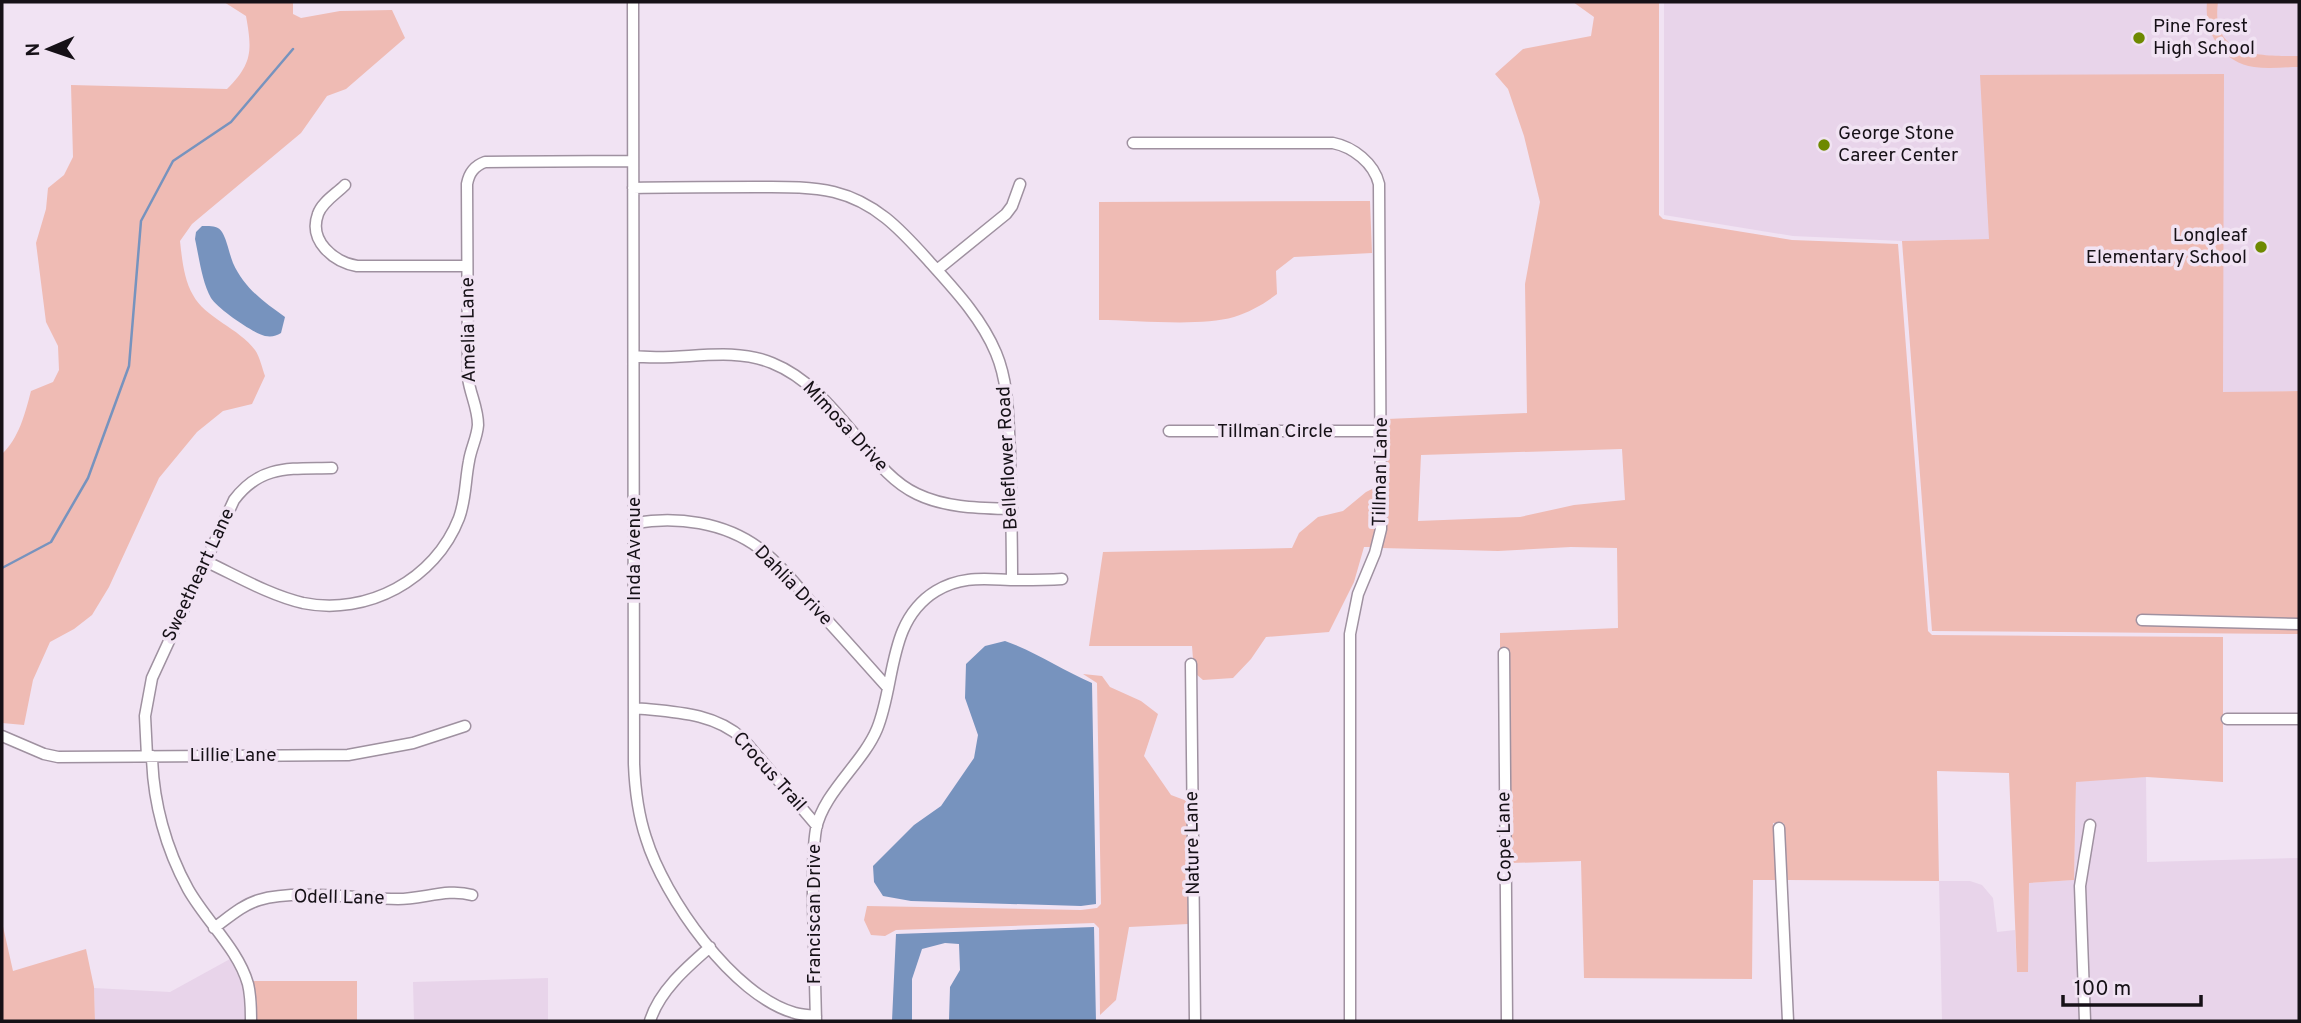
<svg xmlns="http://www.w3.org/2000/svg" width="2301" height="1023" viewBox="0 0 2301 1023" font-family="Overpass,sans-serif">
  <rect width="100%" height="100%" fill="#f1e3f3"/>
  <path fill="#e8d4ea" d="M1664,2H2299V391L2223,393V74L1989,239L1902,241L1793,236L1664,215Z
    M2146,777L2147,862L2299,858V1021H2090L2086,886L2096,822L2086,820L2076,867L2075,886L2079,1021H1942L1939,881H1970L1982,885L1993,898L1997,932L2015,930L2017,972H2027L2029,883L2074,880L2076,781Z
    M230,959L243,986L245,1021H95L94,988L170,992Z
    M548,978V1021H414L413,982Z"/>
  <path fill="#efbbb4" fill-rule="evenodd" d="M224,2H293V14L301,18L340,11L392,10L405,38L346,89L327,96L301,133L192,224L180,241C182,259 184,280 193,295C204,317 240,329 255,350C260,357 262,368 265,376L252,404L223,411L197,432L159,478L109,587L92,615L74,629L50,642L33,680L24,725L2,723V454C19,438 25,414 31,391L53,382L59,370L58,346L46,322L36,243L46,209L48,188L64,175L73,157L71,85L227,89C253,63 252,50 246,16Z
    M1573,2H1659V215L1663,219L1792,240L1898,244L1928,631L1932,635L2223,637V782L2147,777L2076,782L2074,880L2029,883L2028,972H2017L2009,773L1937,771L1939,881L1787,880L1784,823H1773L1776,880H1753L1752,979L1584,978L1581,861L1511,863L1509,649H1500V633L1618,628L1617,548L1571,547L1498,551L1382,548L1387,521V419L1527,413L1525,284L1540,202L1524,136L1508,89L1495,74L1523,49L1591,36L1594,17ZM1622,449L1625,500L1574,505L1520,517L1418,521L1421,455Z
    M2207,2H2218C2210,58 2261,56 2299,56V67C2285,67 2269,69 2254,67C2222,62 2204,33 2207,2Z
    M2224,74L2223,392L2299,391V634L1932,631L1902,241L1989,239L1980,75Z
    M1370,201L1372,253L1294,257L1276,271L1277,294C1264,304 1250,312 1234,317C1200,327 1136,320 1099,320V202Z
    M1376,487V529L1371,547H1364L1354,582L1329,632L1266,637L1251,659L1233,678L1203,680L1196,674V660L1193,659L1192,646H1089L1103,552L1292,548L1299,533L1318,517L1343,511L1366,492Z
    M1083,674L1102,676L1110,687L1141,701L1158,714L1144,756L1171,795L1187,801L1188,924L1129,927L1116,1000L1100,1015L1099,928L1094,923L896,930L885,936L871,935L864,920L867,906L1081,910L1097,908L1101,904L1097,683Z
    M2,922L13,971L86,949L94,987L95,1021H2Z
    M252,981H357V1021H256V1000Z"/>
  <path fill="#7793be" d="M202,226C209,226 218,225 222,232C227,240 229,253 233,263C244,288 264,302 285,317L281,333C276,336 272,337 265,336C253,333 218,309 211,298C202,282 199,257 195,239L196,232Z
    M1005,641C1036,652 1062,670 1092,683L1096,904L1081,906L911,901L883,896L874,882L873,866L914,825L941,806L974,758L978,735L965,698L966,664L985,646Z
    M1094,927L1096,1021H949L950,987L960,970L959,944L945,943L922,949L912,979V1021H892L896,934Z"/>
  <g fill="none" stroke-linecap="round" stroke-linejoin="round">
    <path stroke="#7793be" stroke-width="2.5" d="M2,568L51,542L88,478L129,366L141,221L173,161L231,122L293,49"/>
    <defs>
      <path id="minor" d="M633,2L634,764C635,789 638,814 646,838C664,897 733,996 795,1013C801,1015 809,1015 816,1016
        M1133,143H1333C1353,147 1374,163 1379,184L1381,529L1375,553L1358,594L1350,634V1021
        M345,185C336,194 322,202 318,214C308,241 334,262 357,266H467
        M633,188C673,187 714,187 755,187C781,187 808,186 834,192C875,202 900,229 927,259C953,288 981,317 996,353C1009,384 1008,418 1010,452C1011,495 1012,537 1012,580
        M937,270L1006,214L1012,206L1020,184
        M634,356C679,362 729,345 772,363C807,377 832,407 856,436C874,458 891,482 917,494C946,508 980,508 1012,509
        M1169,431H1381
        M635,523C677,516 724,522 759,548C780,564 798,587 815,607C840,634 864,661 888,688
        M205,561C237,576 269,595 303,603C367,616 435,580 459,518C466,499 465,481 469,461C471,448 477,438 478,425C478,408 470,394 468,378L467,184C469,173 474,166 485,162L633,161
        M2142,620L2299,624
        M1504,653L1507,1021
        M1191,664L1195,1021
        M635,708C672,712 714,712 743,739L817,826
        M2227,719H2299
        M2,736L44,754L58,757L348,755L413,743L465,726
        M147,756L145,716L152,678L234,500C261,464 291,469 332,468
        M152,756C153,802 166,849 188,889C206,921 238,949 248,984C251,996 251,1009 251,1021
        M1779,828L1788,1021
        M214,928C228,918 242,905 259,900C295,889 360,899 398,899C423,899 448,888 472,895
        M650,1021C659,991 687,967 710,947
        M816,1021C815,981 814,942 813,903C813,879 812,853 816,829C823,793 863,763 877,729C896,683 887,621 936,591C964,574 989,580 1019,580C1033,580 1047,580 1062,579
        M2085,1021L2080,886L2090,825"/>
    </defs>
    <use href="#minor" stroke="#9f91a0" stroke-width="13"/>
    <use href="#minor" stroke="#fff" stroke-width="10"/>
  </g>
  <g fill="#6e8900" stroke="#f1e3f3" stroke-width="2.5">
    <circle cx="2139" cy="38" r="7"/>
    <circle cx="1824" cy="145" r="7"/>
    <circle cx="2261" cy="247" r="7"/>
  </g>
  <g text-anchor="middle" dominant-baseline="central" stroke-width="7" stroke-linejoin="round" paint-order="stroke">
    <g font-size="19" fill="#161117" stroke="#f1e3f3" text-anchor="start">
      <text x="2153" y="27">Pine Forest<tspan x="2153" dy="22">High School</tspan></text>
      <text x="1838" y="134">George Stone<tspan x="1838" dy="22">Career Center</tspan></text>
      <text x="2247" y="236" text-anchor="end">Longleaf<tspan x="2247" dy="22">Elementary School</tspan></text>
    </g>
    <g font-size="19" fill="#161117" stroke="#f1e3f3">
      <text transform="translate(469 330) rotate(-91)">Amelia Lane</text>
      <text transform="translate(845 427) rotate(47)">Mimosa Drive</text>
      <text x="1275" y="432">Tillman Circle</text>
      <text transform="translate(1008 458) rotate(-93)">Belleflower Road</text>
      <text transform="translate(1381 472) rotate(-89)">Tillman Lane</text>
      <text transform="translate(635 549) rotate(-90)">Inda Avenue</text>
      <text transform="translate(199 575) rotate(-65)">Sweetheart Lane</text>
      <text transform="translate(793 586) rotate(46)">Dahlia Drive</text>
      <text x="233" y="756">Lillie Lane</text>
      <text transform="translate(769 772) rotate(48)">Crocus Trail</text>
      <text transform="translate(1505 837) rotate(-91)">Cope Lane</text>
      <text transform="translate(1193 843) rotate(-91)">Nature Lane</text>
      <text transform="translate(339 898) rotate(1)">Odell Lane</text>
      <text transform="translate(815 914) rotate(-90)">Franciscan Drive</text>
    </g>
  </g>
  <rect width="2301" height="1023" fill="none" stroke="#161117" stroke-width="7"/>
  <g transform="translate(49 49) rotate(268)" stroke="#f1e3f3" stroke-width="5" paint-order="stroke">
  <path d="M0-5L12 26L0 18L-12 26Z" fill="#161117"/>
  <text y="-10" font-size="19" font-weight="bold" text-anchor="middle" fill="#161117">N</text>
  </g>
  <path d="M2063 995v10h138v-10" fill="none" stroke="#161117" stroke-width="3.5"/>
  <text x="2074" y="995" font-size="21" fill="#161117" stroke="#f1e3f3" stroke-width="5" paint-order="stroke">100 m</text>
</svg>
